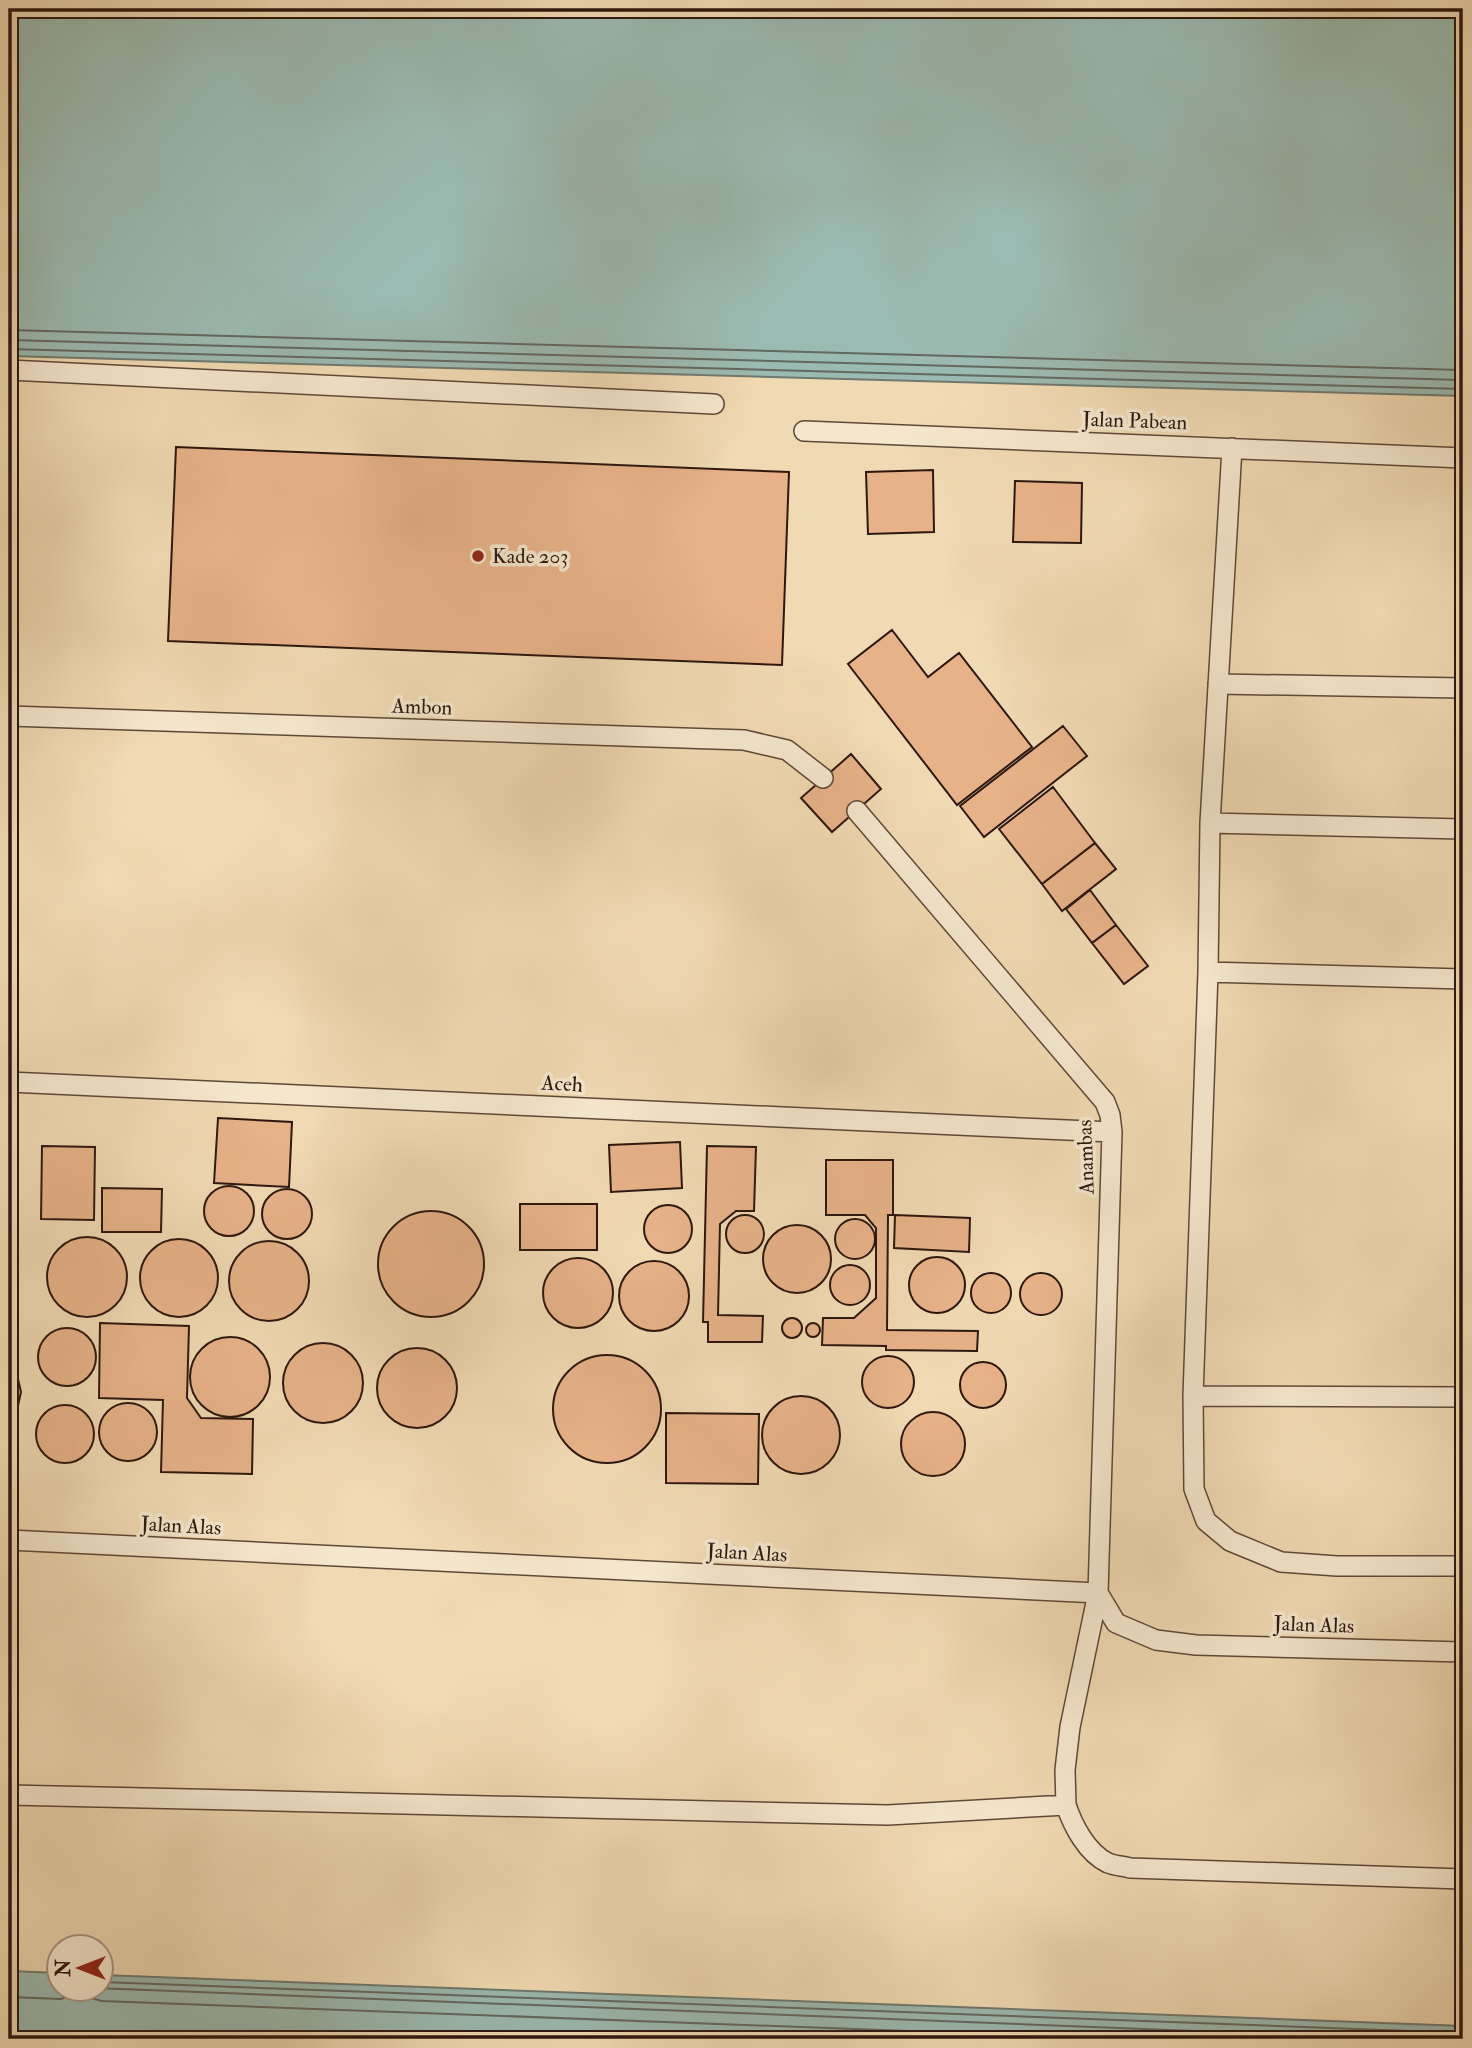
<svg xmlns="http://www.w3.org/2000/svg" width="1472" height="2048" viewBox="0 0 1472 2048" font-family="'IM FELL Double Pica',serif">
  <rect width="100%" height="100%" fill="#f0dab3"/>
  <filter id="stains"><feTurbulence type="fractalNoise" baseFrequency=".00286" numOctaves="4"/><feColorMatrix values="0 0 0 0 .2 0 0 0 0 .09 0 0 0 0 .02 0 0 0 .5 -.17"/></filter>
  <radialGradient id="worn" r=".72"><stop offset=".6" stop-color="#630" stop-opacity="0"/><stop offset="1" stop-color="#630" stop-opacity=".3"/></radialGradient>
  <path fill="#9bbab1" stroke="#6f7970" stroke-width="2" d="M9,9H1463V396L9,356Z
    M9,1971L59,1973L60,1988H102V1975L1463,2026V2039H9Z"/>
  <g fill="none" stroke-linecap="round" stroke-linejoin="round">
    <path stroke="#646860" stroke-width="2" d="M9,330L1463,370
      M9,340L1463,380
      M9,349L1463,389
      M102,1982L1463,2033
      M95,1988L1402,2039
      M9,1997L61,1999L80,1990L91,1998L102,2001L1122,2039"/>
  </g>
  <path fill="#e8b289" stroke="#2d170f" stroke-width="2" d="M176,447L789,472L782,665L168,641Z
    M933,470L934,532L868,534L866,472Z
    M1015,481L1082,483L1081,543L1013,542Z
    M892,630L928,677L959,653L1032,747L957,805L848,664Z
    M1063,726L1087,756L984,837L960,806Z
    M851,754L881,789L832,832L801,798Z
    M1053,787L1095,843L1042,884L999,829Z
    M1095,843L1116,869L1062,911L1042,884Z
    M1090,890L1116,925L1092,943L1066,909Z
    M1116,925L1148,966L1124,984L1092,943Z
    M218,1118L292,1122L289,1187L214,1183Z
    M680,1142L682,1188L611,1192L609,1145Z
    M42,1146L95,1147L94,1220L41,1219Z
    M707,1146L756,1147L754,1211H736L720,1224L718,1315L763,1316L762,1342H708V1322H703Z
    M826,1160H893V1215H888L887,1330L978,1331L977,1351L886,1350V1346L822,1345L823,1318H854L876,1298V1228L865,1215H826Z
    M204 1211a25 25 0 1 1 50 0a25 25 0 1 1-50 0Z
    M102,1188L162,1189L161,1232H102Z
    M262 1214a25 25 0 1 1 50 0a25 25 0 1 1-50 0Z
    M520,1204H597V1250H520Z
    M644 1229a24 24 0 1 1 48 0a24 24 0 1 1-48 0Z
    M378 1264a53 53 0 1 1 106 0a53 53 0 1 1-106 0Z
    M726 1234a19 19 0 1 1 38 0a19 19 0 1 1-38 0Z
    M895,1215L970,1218L969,1252L894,1248Z
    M835 1239a20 20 0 1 1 40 0a20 20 0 1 1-40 0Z
    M9,1219L12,1224L17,1246L12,1268L9,1273Z
    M763 1259a34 34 0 1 1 68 0a34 34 0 1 1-68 0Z
    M47 1277a40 40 0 1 1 80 0a40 40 0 1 1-80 0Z
    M140 1278a39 39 0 1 1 78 0a39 39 0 1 1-78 0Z
    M229 1281a40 40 0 1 1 80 0a40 40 0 1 1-80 0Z
    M909 1285a28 28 0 1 1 56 0a28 28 0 1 1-56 0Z
    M543 1293a35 35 0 1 1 70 0a35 35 0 1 1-70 0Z
    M619 1296a35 35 0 1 1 70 0a35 35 0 1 1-70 0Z
    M830 1285a20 20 0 1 1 40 0a20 20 0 1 1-40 0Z
    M971 1293a20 20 0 1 1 40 0a20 20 0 1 1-40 0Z
    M1020 1294a21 21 0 1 1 42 0a21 21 0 1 1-42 0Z
    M782 1328a10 10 0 1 1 20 0a10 10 0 1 1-20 0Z
    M100,1323L189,1326L187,1398L201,1418L253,1419L252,1474L161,1472L163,1400L99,1398Z
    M806 1330a7 7 0 1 1 14 0a7 7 0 1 1-14 0Z
    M38 1357a29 29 0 1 1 58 0a29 29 0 1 1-58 0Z
    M190 1377a40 40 0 1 1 80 0a40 40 0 1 1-80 0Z
    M283 1383a40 40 0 1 1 80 0a40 40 0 1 1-80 0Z
    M377 1388a40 40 0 1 1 80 0a40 40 0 1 1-80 0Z
    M553 1409a54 54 0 1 1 108 0a54 54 0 1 1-108 0Z
    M862 1382a26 26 0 1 1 52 0a26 26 0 1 1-52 0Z
    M9,1356L15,1366L21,1392L15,1419L9,1428Z
    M960 1385a23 23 0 1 1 46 0a23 23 0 1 1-46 0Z
    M762 1435a39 39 0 1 1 78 0a39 39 0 1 1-78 0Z
    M99 1432a29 29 0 1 1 58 0a29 29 0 1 1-58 0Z
    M36 1434a29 29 0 1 1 58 0a29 29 0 1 1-58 0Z
    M901 1444a32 32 0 1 1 64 0a32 32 0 1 1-64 0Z
    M666,1413L759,1414L758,1484L666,1483Z"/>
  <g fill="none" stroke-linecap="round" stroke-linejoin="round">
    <defs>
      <path id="lane" d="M9,370L714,404
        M804,431L1463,458
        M1232,448L1210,823L1208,972L1193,1396L1194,1489L1206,1521L1230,1541L1281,1562L1337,1566H1463
        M1218,684L1463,688
        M9,716L744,740L787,750L823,778
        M1210,823L1463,829
        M1208,972L1463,979
        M9,1082L1112,1132
        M1193,1396L1463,1397
        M9,1540L1098,1593L1116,1623L1156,1640L1196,1645L1463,1652
        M9,1795L888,1815L1066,1805L1065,1770L1070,1727L1098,1593L1112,1132L1110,1115L1105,1102L857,811
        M1066,1805C1073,1826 1087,1853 1108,1863C1115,1866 1123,1866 1130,1868L1463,1879"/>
    </defs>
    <use href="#lane" stroke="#5e4838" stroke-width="22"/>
    <use href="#lane" stroke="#f5e7ce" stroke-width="19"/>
  </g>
  <circle fill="#8f2418" stroke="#f5e7ce" stroke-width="2.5" cx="478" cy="556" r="7"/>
  <g text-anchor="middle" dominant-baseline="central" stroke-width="7" stroke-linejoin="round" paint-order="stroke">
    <g font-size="21" fill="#2d170f" stroke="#f5e7ce">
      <text transform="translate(1135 421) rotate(2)">Jalan Pabean</text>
      <text transform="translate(422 707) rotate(2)">Ambon</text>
      <text transform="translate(562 1084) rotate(3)">Aceh</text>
      <text transform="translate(1086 1157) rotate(-92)">Anambas</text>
      <text transform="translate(181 1526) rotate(3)">Jalan Alas</text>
      <text transform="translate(747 1553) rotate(3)">Jalan Alas</text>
      <text transform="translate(1314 1625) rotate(2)">Jalan Alas</text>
    </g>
    <g font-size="21" fill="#2d170f" stroke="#f5e7ce" text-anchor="start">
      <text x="492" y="556">Kade 203</text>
    </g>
  </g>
  <rect width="1472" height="2048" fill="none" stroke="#f0dab3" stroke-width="35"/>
  <rect x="10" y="10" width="1451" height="2027" fill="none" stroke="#2d170f" stroke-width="3.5"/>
  <rect x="18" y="18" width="1437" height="2013" fill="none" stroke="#2d170f" stroke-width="2"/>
  <g transform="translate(80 1968) rotate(270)"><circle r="33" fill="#f5e7ce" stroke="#a59482" stroke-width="2"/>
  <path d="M0-5L12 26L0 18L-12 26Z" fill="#8f2418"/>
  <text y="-10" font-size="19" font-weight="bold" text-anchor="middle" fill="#2d170f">N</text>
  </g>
  <rect width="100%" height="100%" filter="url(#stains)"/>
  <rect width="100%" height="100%" fill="url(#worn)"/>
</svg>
